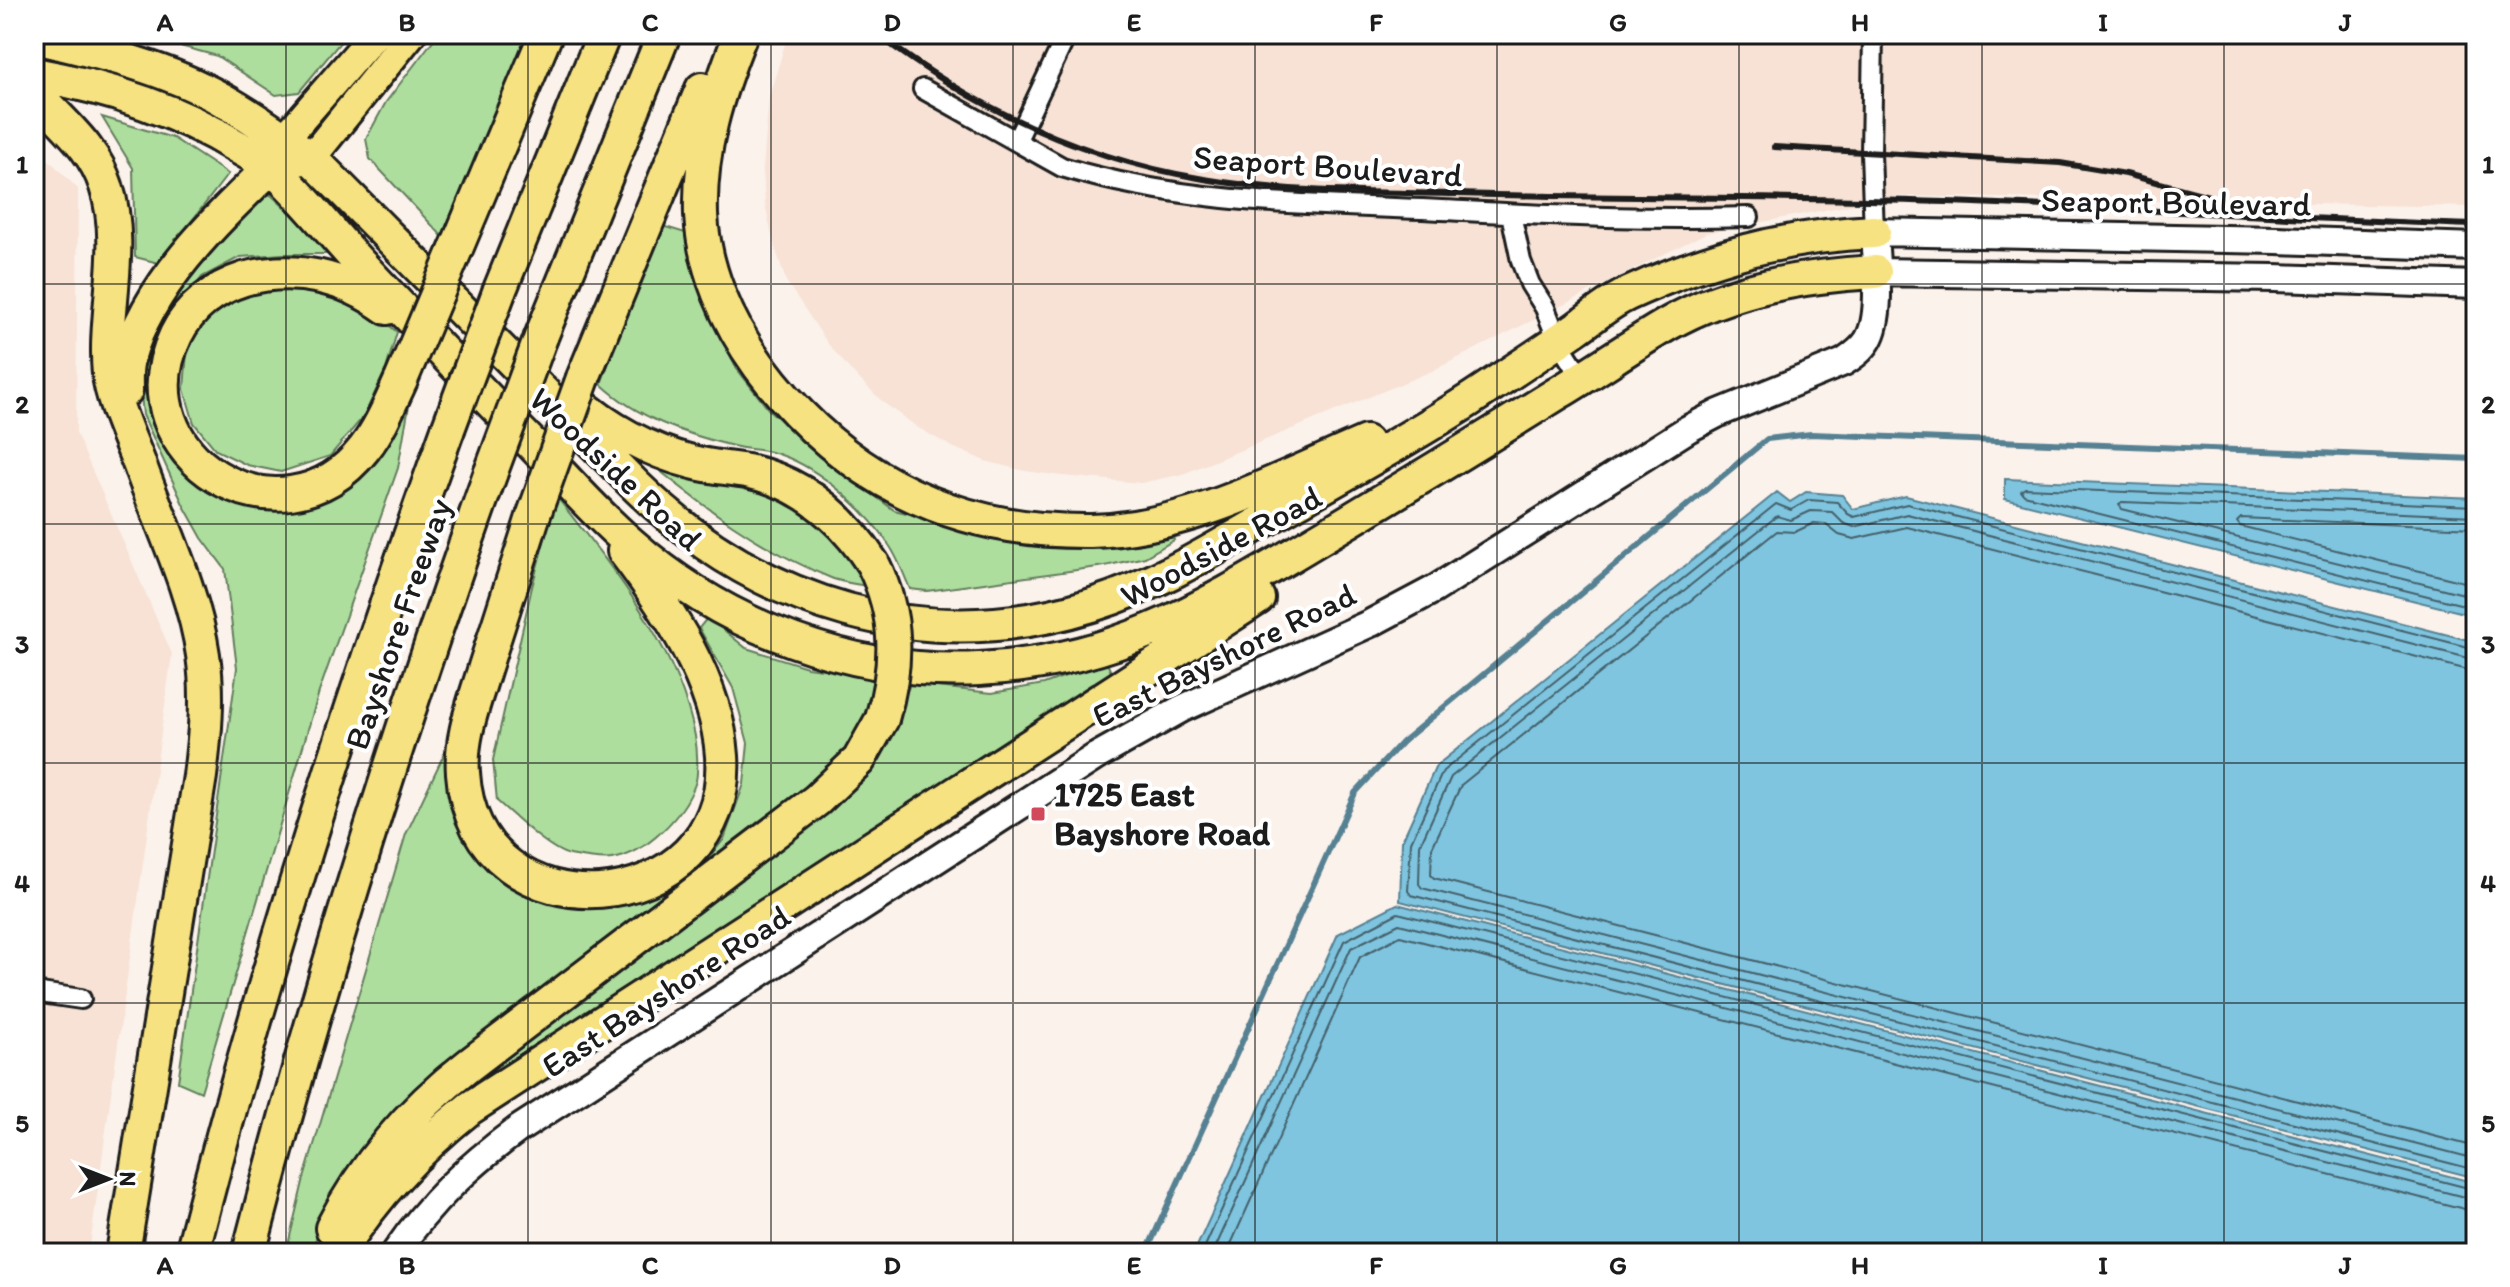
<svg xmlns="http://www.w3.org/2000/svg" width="2510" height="1287" viewBox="0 0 2510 1287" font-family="Itim,sans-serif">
  <rect width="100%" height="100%" fill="#fbf2ec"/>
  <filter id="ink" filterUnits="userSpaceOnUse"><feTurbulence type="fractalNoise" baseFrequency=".0125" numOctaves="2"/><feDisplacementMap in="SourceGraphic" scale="16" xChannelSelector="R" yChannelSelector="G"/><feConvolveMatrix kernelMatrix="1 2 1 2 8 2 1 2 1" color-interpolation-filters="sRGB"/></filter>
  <g filter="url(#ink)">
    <path fill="#f7e2d5" d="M788,34H2476V207L1897,196L1706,233L1432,371L1183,474L1141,483L1063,476L1025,471L985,461L950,446L917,427L884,403L853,373L828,344L786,281L773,241L765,203L763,169L769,97Z
      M34,145L78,189L76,433L172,654L89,1253H34Z"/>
    <path fill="#adde9e" stroke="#647d5d" stroke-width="2" d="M136,34H347L299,92L276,95L217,56Z
      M438,34H528L442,236L370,159L366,139L386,102Z
      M102,117L173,138L228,174L159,263L135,257L133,168Z
      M270,194L335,254H283L240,257L202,277L159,336L153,385L210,483L330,490L411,394L398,468L319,692L201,1092L178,1082L237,668L225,569L202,538L183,504L143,415L139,373L154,322L220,234L256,202Z
      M659,225L692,235L703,299L737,369L769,410L834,466L894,510L977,530L1171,531L1174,540L1145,557L1105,566L927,591L910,589C904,575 898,558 889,545C866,510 821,469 781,455C766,449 748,450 733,446C685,434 637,418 601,384Z
      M272,279L361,302L397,332L386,369L364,416L330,456L281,472L247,465L216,450L194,423L184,389L187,352L206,312Z
      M643,457L743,477L822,517L874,587C860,585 844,583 831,578C761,550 701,505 643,457Z
      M556,496C612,568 677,644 695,736C697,748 699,773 695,784C684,815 646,854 612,859C601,861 581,857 570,855C550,851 513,815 497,801L493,760L532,587Z
      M708,617L746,648L807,667L878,676L874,706L852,750L701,868L724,839L744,784L748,743L733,688L699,628Z
      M1106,661L1112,674L462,1094L482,1067L794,830L847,796L886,743L910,684L992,693L1044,684Z
      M445,752C450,786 455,817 472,846C478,856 490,864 499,872C551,919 624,912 683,881L619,931L319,1230L311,1253H286L303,1182L406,834Z"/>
    <path fill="#7fc5e0" stroke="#578192" stroke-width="2" d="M2005,479L2476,498V616L2005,499Z
      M1777,492L1790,502L1806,492L1842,495L1853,509L1906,496L2476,642V1178L1400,901L1402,841L1436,766Z
      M1397,904L2476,1183V1253H1194L1338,934Z"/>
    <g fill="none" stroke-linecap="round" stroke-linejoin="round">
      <path stroke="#44606a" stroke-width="2" d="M2476,506L2025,488L2021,491L2024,495L2476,608
        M2476,516L2123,502L2119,505L2122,509L2476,597
        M2476,528L2241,518L2237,522L2240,526L2476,585
        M2476,649L1907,504L1854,517L1848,514L1837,502L1809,500L1791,510L1776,504L1443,771L1411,842L1408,891L1411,895L2476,1170
        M2476,660L1907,514L1854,527L1843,523L1832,512L1811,511L1791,520L1777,516L1451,777L1420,845L1419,884L1422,888L2476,1159
        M2476,672L1907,527L1854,539L1839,535L1825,524L1814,523L1795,532L1777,531L1461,785L1432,848L1431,875L1434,878L2476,1147
        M1202,1253L1344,941L1398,913L2476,1190
        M1213,1253L1351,948L1399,924L2476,1200
        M1227,1253L1360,957L1400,936L2476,1212"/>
      <path stroke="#578192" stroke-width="6" d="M1146,1253L1355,793L1402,742L1767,439L1811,434L2476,459"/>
      <defs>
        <path id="street" d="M1873,34L1871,153L1874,232
          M923,89L1062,167C1193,207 1329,204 1464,211C1560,216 1654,220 1749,217
          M1017,140L1067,34
          M1511,214L1521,261L1530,284L1545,308L1558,341L1582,379
          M34,992L81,999"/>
        <path id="secondary" d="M1875,272L2274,278L2476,285
          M395,1253C430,1202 467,1167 517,1130L1097,756L1181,709L1371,623L1435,589L1688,429L1719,413L1844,362C1853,356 1862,350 1868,340C1883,315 1875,261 1874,232L2277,240L2476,247"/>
        <path id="primary" d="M275,159L284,139L375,34
          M291,163L311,158L411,34"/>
        <path id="highway" d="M741,34C717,93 699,151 701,215C704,269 727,322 759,366C841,477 952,533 1091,531C1187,529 1279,479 1366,442
          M34,37C98,52 165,67 223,100C254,117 282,138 311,158L636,486C759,606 925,657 1092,605C1163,583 1226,542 1289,506C1349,472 1410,438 1468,401C1504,377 1541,353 1577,328C1593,317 1610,302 1628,294C1709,257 1784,236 1874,232
          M34,74C106,87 174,108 236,146C248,153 262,160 273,169C302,195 333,235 361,265C417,325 474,385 532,444C565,478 596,514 631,544C726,628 852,675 979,669C1121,662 1209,604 1327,534C1404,488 1481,441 1558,393C1595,371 1630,346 1668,324C1731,288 1804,276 1875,272
          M34,91C61,123 93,145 106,186C126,246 103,313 109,374C111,399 133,446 142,471C164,531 194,592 203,655C209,696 205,736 200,776L123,1253
          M456,249L546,34
          M499,292L604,34
          M387,308C345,277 295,265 244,279C215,288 189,308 176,335C118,455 281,555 364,449C380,429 390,404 401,380
          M541,337L664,34
          M583,378L702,89
          M126,390C126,380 125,369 128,359C148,284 217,219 271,167
          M573,398C607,428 649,451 692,462C710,467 729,468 747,471C802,482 843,518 873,564
          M533,517C517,567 501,617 485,667C475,701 460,737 463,773C474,943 733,923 722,756C717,682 668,609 624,551
          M332,1228C365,1163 411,1110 469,1065L817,800L859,760L882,719
          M192,1253C263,974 350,700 448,429
          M249,1253C317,989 399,729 491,472
          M338,1253C376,1195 416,1151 470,1108L1258,598"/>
      </defs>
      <use href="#street" stroke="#1c1c1c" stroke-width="24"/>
      <use href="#secondary" stroke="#1c1c1c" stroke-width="32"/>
      <use href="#primary" stroke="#1c1c1c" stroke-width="34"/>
      <use href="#highway" stroke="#1c1c1c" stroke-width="38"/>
      <use href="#street" stroke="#fff" stroke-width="18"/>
      <use href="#secondary" stroke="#fff" stroke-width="26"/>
      <use href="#primary" stroke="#f7e281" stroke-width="28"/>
      <use href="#highway" stroke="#f7e281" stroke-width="32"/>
      <path stroke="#1c1c1c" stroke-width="6" d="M877,34C974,108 1083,159 1204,179C1287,193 1373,192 1458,194C1595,198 1732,197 1869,200C2071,204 2274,218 2476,225
        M1774,147L2060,163L2126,174L2254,208"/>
      <defs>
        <path id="highway-bridge" d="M401,380L456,249
          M448,429L499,292
          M491,472L541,337
          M533,517L583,378
          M873,564C899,616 898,665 882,719"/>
      </defs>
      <use href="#highway-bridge" stroke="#1c1c1c" stroke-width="38" stroke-linecap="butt"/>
      <use href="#highway-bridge" stroke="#f7e281" stroke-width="32"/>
    </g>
  </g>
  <path fill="none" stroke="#1c1c1c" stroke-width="2" stroke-opacity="0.55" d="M286,34V1253M528,34V1253M771,34V1253M1013,34V1253M1255,34V1253M1497,34V1253M1739,34V1253M1982,34V1253M2224,34V1253M34,284H2476M34,524H2476M34,763H2476M34,1003H2476"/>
  <rect fill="#d1495b" stroke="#fff" stroke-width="3" x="1030" y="806" width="16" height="16" rx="4"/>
  <g text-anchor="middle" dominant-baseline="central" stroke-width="8" stroke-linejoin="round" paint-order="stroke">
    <g font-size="34" fill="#1c1c1c" stroke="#fff">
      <text transform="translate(1328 166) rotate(4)">Seaport Boulevard</text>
      <text transform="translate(2176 202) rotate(1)">Seaport Boulevard</text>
      <text transform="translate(616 469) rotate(43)">Woodside Road</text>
      <text transform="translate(1221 546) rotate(-28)">Woodside Road</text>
      <text transform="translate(398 624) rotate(-71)">Bayshore Freeway</text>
      <text transform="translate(1224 655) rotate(-26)">East Bayshore Road</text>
      <text transform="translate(666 991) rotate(-33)">East Bayshore Road</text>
    </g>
    <g font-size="34" font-weight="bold" fill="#1c1c1c" stroke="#fff" text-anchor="start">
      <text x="1054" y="794">1725 East<tspan x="1054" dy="39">Bayshore Road</tspan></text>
    </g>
  </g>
  <rect width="2510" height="1287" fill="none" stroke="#fff" stroke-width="88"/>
  <g transform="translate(108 1179) rotate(90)" stroke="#ffffff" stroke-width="6" paint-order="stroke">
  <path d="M0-6L14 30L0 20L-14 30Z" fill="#1c1c1c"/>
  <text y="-12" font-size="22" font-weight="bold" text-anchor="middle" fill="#1c1c1c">N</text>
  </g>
  <rect x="44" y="44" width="2422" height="1199" fill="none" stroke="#1c1c1c" stroke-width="3"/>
  <g font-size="26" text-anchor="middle" font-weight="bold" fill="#1c1c1c">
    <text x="165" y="31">A</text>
    <text x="407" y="31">B</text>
    <text x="650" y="31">C</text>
    <text x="892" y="31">D</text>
    <text x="1134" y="31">E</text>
    <text x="1376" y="31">F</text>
    <text x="1618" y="31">G</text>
    <text x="1860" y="31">H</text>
    <text x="2103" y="31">I</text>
    <text x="2345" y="31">J</text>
    <text x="22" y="173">1</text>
    <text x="2488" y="173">1</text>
    <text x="22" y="413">2</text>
    <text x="2488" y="413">2</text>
    <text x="22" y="653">3</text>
    <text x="2488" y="653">3</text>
    <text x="22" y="892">4</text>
    <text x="2488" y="892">4</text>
    <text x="22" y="1132">5</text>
    <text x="2488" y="1132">5</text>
    <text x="165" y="1274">A</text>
    <text x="407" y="1274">B</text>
    <text x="650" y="1274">C</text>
    <text x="892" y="1274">D</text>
    <text x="1134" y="1274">E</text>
    <text x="1376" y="1274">F</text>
    <text x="1618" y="1274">G</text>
    <text x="1860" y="1274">H</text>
    <text x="2103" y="1274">I</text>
    <text x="2345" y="1274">J</text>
  </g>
</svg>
